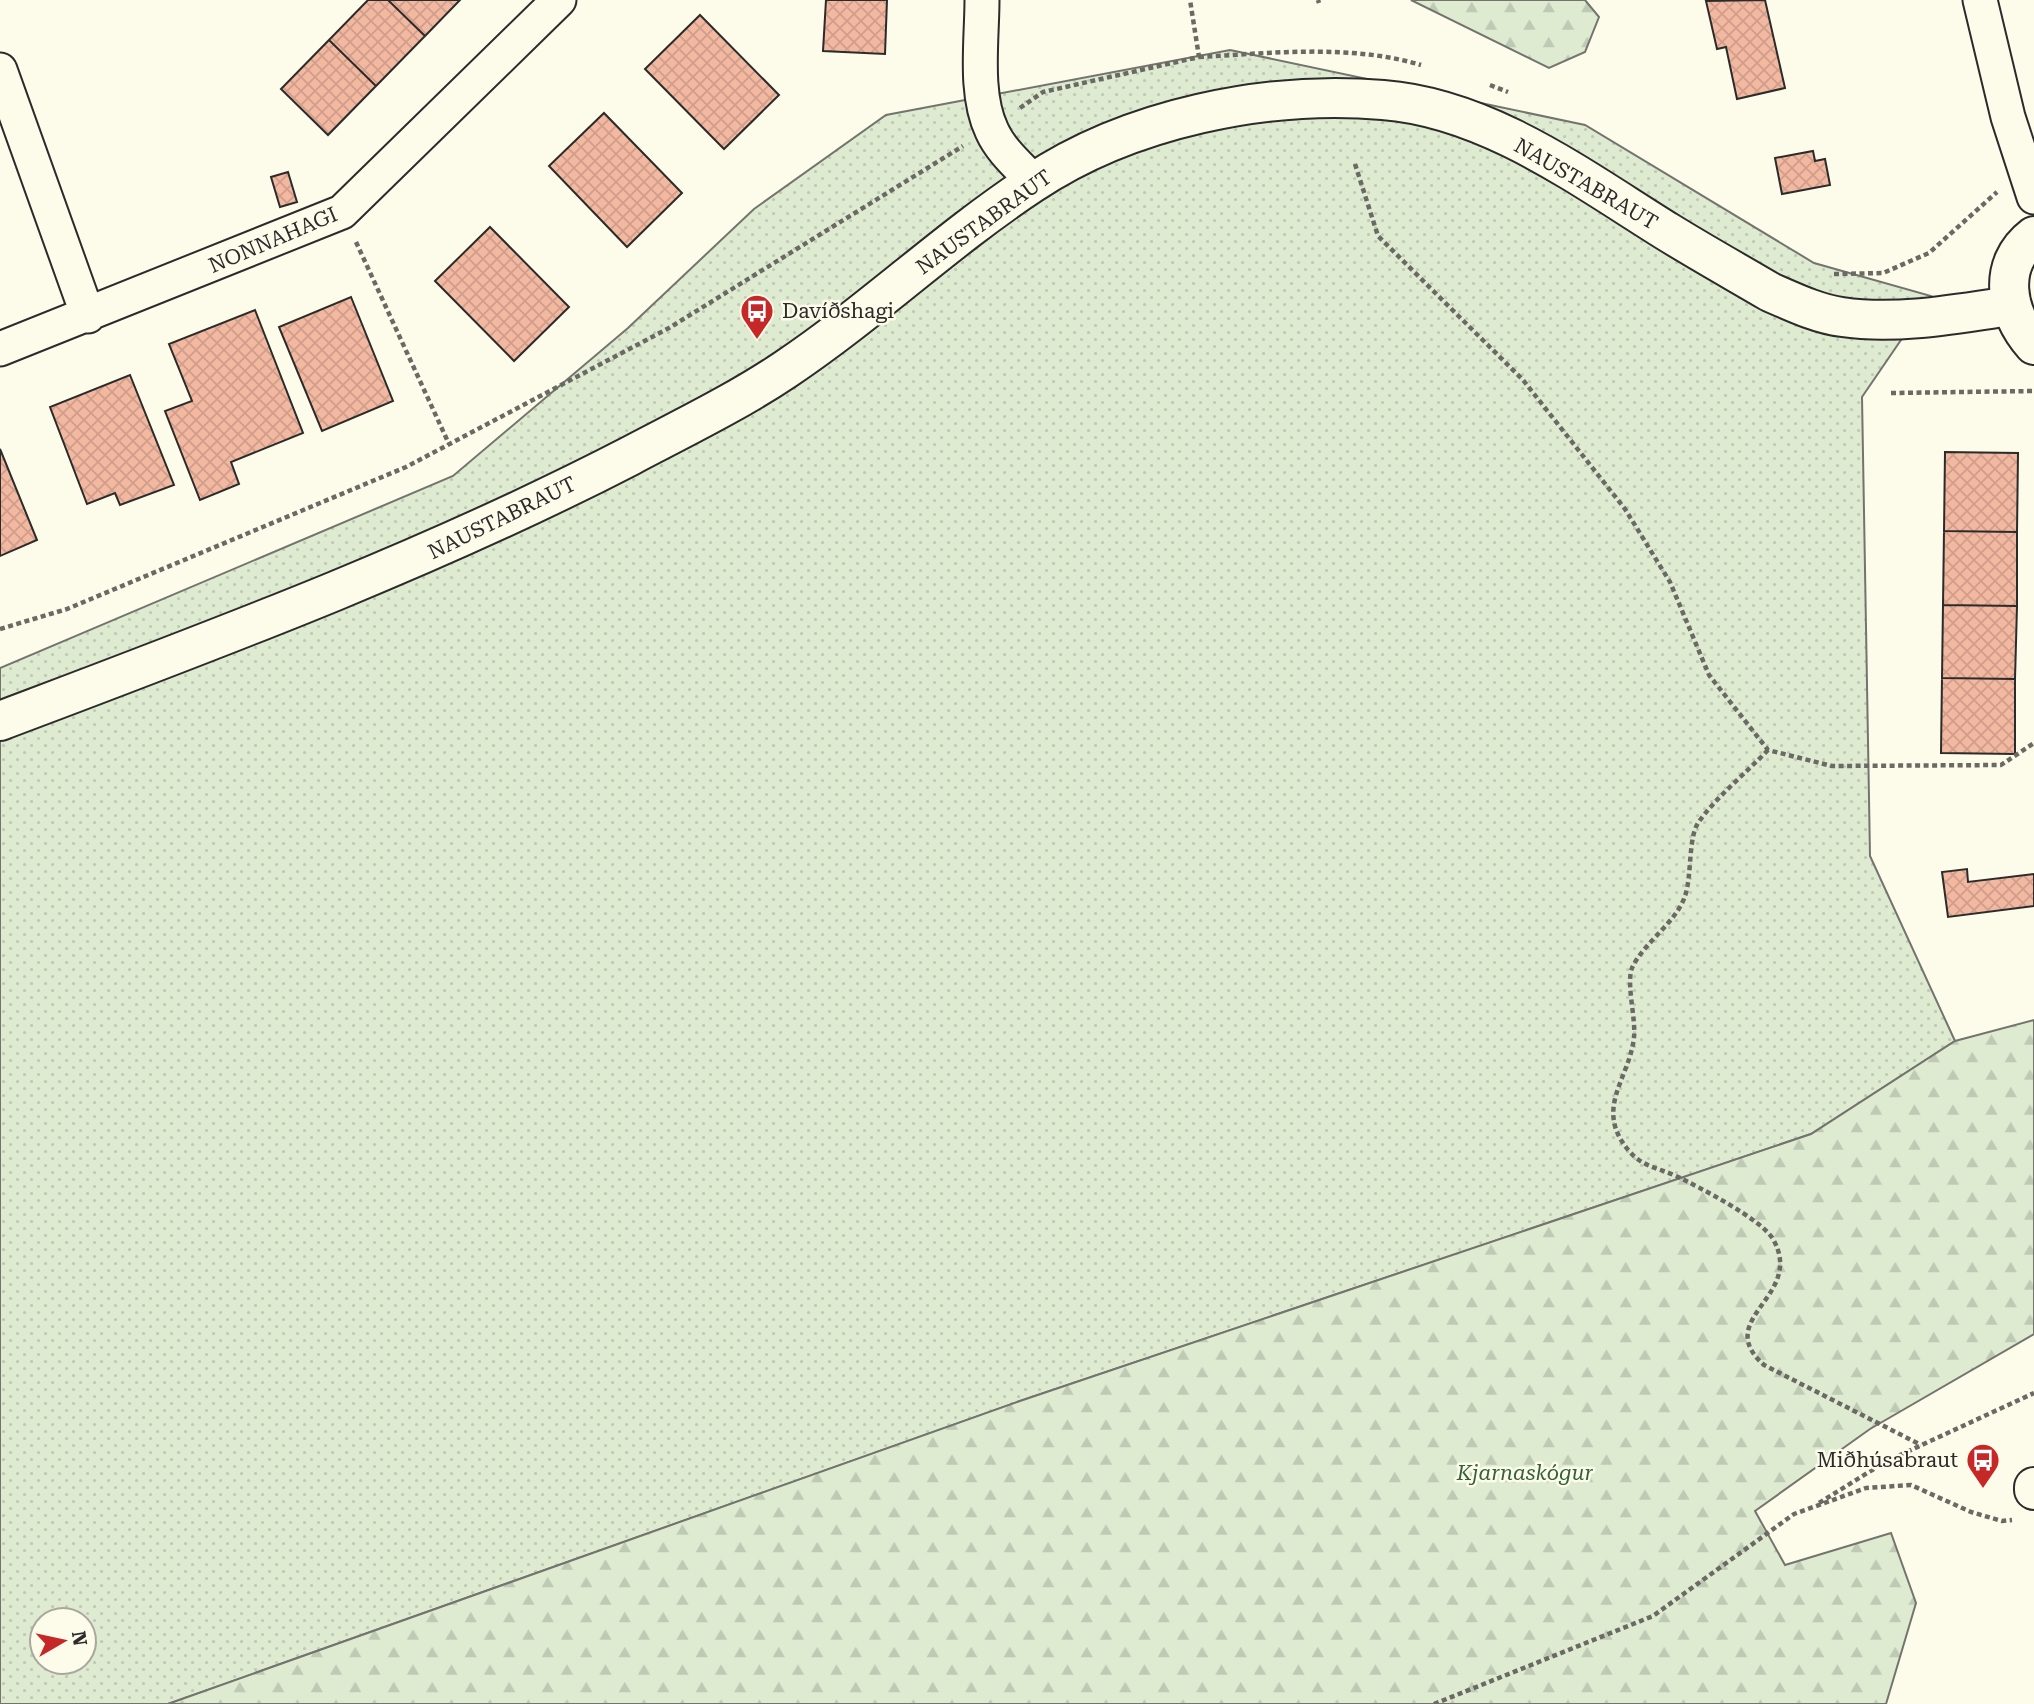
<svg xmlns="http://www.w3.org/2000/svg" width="2034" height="1704" viewBox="0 0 2034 1704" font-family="'Roboto Serif',serif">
  <defs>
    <pattern id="grass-dots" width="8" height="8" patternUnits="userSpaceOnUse" patternTransform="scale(1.75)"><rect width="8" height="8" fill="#deebd1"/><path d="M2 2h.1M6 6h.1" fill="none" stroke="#bfcab4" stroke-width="1.8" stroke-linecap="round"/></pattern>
    <pattern id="forest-firs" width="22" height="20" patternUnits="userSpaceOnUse" patternTransform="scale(1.75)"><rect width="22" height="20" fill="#deebd1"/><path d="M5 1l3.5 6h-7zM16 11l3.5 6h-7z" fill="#bfcab4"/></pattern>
    <pattern id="building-cross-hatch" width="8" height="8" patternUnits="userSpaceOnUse" patternTransform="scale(1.75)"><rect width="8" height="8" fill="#f2b8a0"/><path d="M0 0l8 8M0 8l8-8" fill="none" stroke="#d09e8a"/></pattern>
  </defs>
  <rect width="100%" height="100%" fill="#fdfbea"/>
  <path fill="url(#grass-dots)" stroke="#74746e" stroke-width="2" fill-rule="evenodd" d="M1230,50L1585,125L1814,263L1931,296L1862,397L1870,856L1955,1041L1811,1134L1020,1401L168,1704H0V668L453,476L628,328L754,209L886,115ZM42,1620H84V1662H42Z"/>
  <path fill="url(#forest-firs)" stroke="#74746e" stroke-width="2" d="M1411,0H1585L1599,17L1585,52L1549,68Z
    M2034,1020V1334L1870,1429L1755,1511L1785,1565L1891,1533L1916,1603L1886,1704H168L1020,1401L1811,1134L1955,1041Z"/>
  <path fill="url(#building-cross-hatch)" stroke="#2b2b2b" stroke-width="2" d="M368,0H388L425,36L376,86L329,40Z
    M388,0H460L425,36Z
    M826,0H887L885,54L823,51Z
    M1765,0L1785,88L1737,99L1726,47L1717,49L1706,1Z
    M700,15L779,95L724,149L645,69Z
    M329,40L376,86L328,135L281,89Z
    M604,113L682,193L627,247L549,166Z
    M1813,151L1815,161L1825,159L1830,185L1782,194L1775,158Z
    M288,172L297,202L280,207L271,177Z
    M490,227L569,307L514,361L435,281Z
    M351,297L393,401L322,431L279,327Z
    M255,310L303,433L231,462L239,484L200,500L165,411L192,401L169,344Z
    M130,375L174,485L120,505L115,493L87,504L50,407Z
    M0,449L37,540L0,556Z
    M1945,452L2018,453L2017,532L1944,531Z
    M1944,531L2017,532V606L1943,605Z
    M1943,605L2017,606L2015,679L1942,678Z
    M1942,678L2015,679V754L1941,753Z
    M1967,869L1968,882L2034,874V906L1948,917L1942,872Z"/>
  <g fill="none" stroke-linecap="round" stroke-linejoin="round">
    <defs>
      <path id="street" d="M982,0C982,40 974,94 992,131C1001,151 1019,166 1034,182
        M1980,0L2008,117L2034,197
        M0,70L88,316
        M0,349L342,212L559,0"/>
      <path id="secondary" d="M2034,236C1996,265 2006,313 2034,345
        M0,721C214,640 427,561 630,456C683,428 737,402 786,369C871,312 946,240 1031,184C1129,118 1267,90 1383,100C1488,108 1581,178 1668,232C1702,253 1736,272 1770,292C1793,302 1818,314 1842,317C1897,325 1956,314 2010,306
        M2034,1487V1490"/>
    </defs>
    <use href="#street" stroke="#2b2b2b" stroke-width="37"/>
    <use href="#secondary" stroke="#2b2b2b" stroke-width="42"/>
    <path stroke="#6a6964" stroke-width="4.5" stroke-dasharray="5 3.5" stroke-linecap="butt" d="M1318,0L1319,3
      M1199,57C1272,53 1351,44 1421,65
      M1490,85L1508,92
      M1020,108L1043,92L1199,57L1190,0
      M1355,164L1378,236L1523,380L1625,509L1670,582L1709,675L1768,750L1832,766L2001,765L2034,743
      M356,242L449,444
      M1834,274L1883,273L1929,253L1997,192
      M1891,393L2034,391
      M0,629L67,609L406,467L669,328L963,146
      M1768,750C1747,772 1715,798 1698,823C1688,839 1692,876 1685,896C1676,923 1644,942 1632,968C1626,983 1636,1019 1634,1037C1630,1079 1592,1109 1630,1152C1643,1167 1659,1168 1676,1176C1699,1187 1761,1219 1773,1239C1806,1297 1711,1318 1764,1365L1921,1445
      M1819,1503L1885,1462L2034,1393
      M1434,1704L1653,1616L1794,1514L1866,1488L1911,1485L1971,1512L2002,1521L2012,1520"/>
    <use href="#street" stroke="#fdfbea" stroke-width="33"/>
    <use href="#secondary" stroke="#fdfbea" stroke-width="38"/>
  </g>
  <defs>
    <symbol id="bus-pin" viewBox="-11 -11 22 30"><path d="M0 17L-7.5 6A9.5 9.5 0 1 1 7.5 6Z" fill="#c62828" stroke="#fdfbea"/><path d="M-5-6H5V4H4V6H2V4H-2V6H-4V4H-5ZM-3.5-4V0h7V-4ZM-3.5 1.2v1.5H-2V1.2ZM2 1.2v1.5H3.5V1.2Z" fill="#fff"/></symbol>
  </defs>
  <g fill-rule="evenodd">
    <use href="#bus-pin" x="738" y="292" width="38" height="52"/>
    <use href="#bus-pin" x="1964" y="1441" width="38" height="52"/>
  </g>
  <g text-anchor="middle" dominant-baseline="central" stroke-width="5" stroke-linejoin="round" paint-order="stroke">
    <g font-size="21" fill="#2b2b2b" stroke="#fdfbea">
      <text transform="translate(1586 184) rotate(30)">NAUSTABRAUT</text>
      <text transform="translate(984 222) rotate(-36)">NAUSTABRAUT</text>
      <text transform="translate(273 240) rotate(-23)">NONNAHAGI</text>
      <text transform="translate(502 518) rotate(-26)">NAUSTABRAUT</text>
    </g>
    <g font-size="21" fill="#2b2b2b" stroke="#fdfbea" text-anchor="start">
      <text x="782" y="311">Davíðshagi</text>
      <text x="1958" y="1460" text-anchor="end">Miðhúsabraut</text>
    </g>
    <g font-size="21" font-style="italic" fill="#34623c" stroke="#fdfbea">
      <text x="1525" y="1473">Kjarnaskógur</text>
    </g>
  </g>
  <g transform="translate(63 1641) rotate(81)"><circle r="33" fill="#fdfbea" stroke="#a9a89e" stroke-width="2"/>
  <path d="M0-5L12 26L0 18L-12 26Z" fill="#c62828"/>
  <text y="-10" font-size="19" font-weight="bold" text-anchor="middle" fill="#2b2b2b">N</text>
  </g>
</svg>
